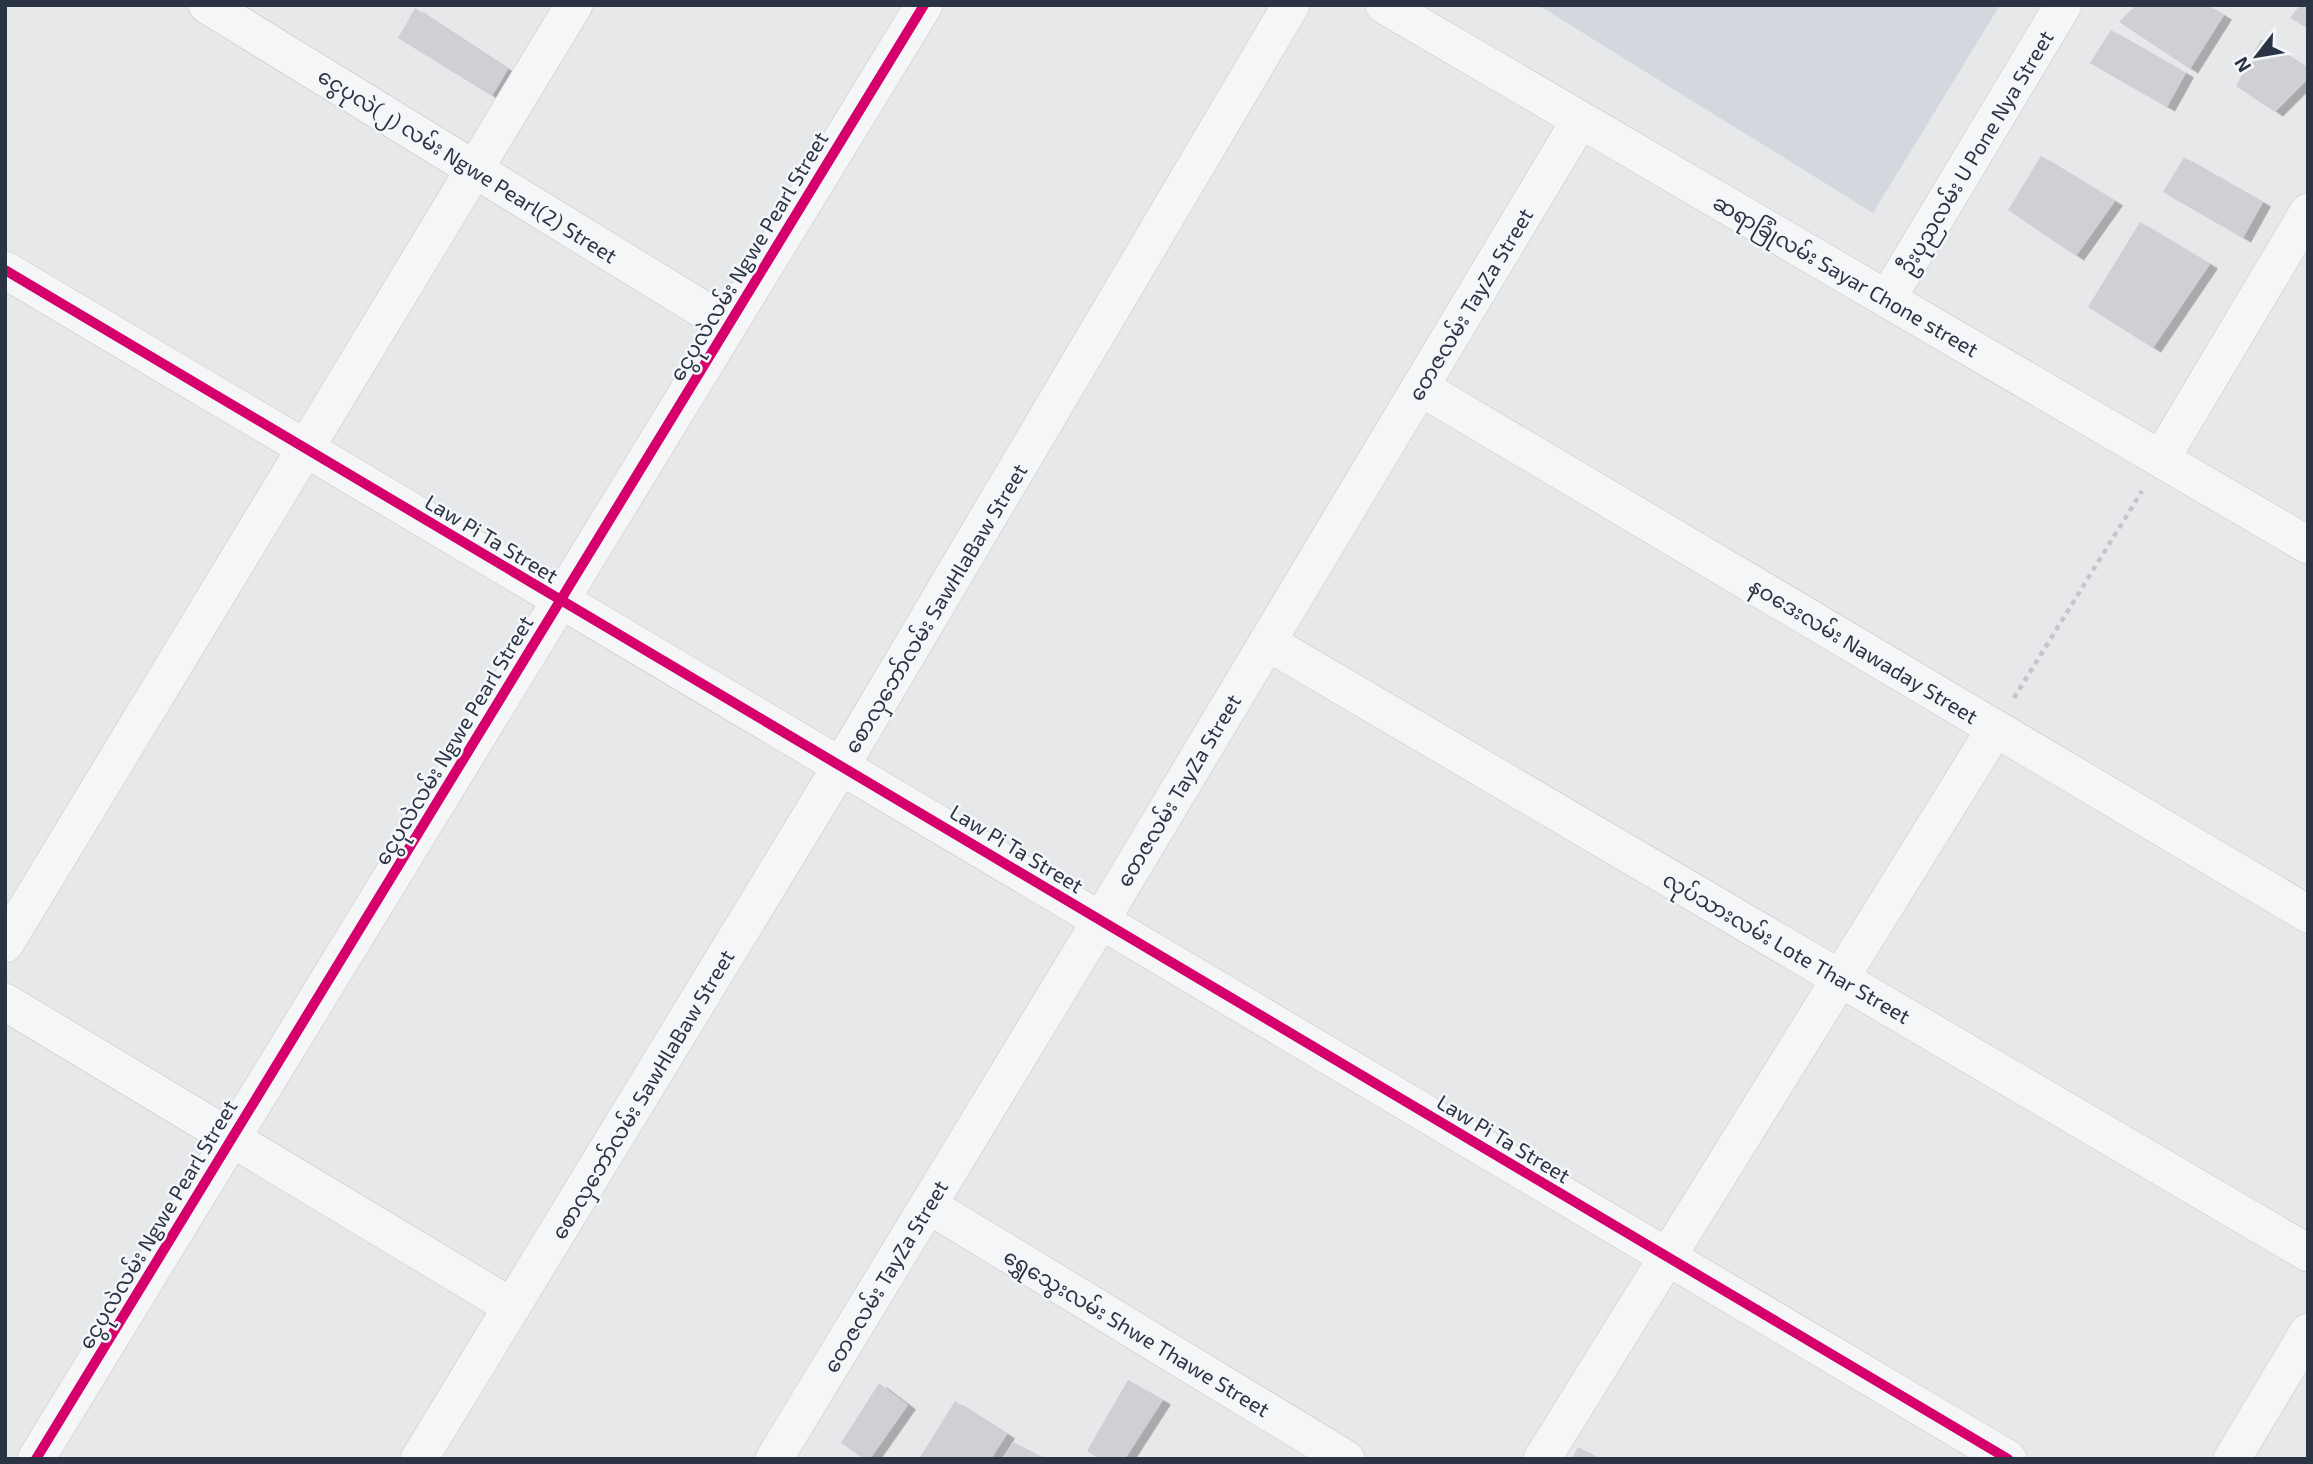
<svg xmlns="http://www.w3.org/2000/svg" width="2313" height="1464" viewBox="0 0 2313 1464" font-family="'Exo 2','Noto Sans Myanmar',sans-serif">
  <defs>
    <filter id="shadow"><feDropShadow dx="8" dy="4.5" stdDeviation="0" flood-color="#0004"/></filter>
  </defs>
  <rect width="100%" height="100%" fill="#e6e8ea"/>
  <path fill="#d4d7dd" d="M1538,5H2000L1873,213Z"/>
  <path fill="#ced0d3" filter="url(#shadow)" d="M2136,5H2207L2224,15L2190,69L2119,22Z
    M2300,5H2308V28L2290,18Z
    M415,8L508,69L492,96L398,38Z
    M2111,30L2186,73L2167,107L2090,63Z
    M2261,39L2308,68V79L2275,112L2236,86Z
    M2041,156L2115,201L2076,256L2008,210Z
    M2184,157L2263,202L2243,238L2163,192Z
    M2140,222L2210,264L2153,348L2088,307Z
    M1128,1380L1163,1400L1125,1459H1099L1087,1451Z
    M879,1383L908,1405L870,1459H864L841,1443Z
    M955,1401L1007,1434L991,1459H919Z
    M1013,1442L1042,1457L1041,1459H1003Z
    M1578,1447L1601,1459H1572Z"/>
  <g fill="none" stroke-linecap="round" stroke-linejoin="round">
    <defs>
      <path id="minor" d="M207,5L728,325
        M1384,5L2308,545
        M5,270L2008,1459
        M1887,299L2063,5
        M1420,387L2308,914
        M2161,459L2308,212
        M1267,642L2308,1253
        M5,944L574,5
        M5,1002L512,1307
        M928,1205L1346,1459
        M36,1459L924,5
        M419,1459L841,766L1291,5
        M774,1459L1101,920L1580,120
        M1542,1459L1995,729
        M2232,1459L2308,1332"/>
    </defs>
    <use href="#minor" stroke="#c4c6c8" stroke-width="38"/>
    <path stroke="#c5c6ca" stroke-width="4.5" stroke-dasharray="5 5" stroke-linecap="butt" d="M2014,698L2142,491"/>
    <use href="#minor" stroke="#f5f6f7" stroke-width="37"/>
    <defs>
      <path id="cycleway" d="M5,270L2008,1459
        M36,1459L924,5"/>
    </defs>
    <use href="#cycleway" stroke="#f4f6f9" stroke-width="15"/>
    <use href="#cycleway" stroke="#d6006c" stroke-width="10"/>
  </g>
  <g text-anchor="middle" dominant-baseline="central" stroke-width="5" stroke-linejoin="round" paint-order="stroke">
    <g font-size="21" fill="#2b3445" stroke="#f4f6f9">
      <text transform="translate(1975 152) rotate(-59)">ဦးပုညလမ်း U Pone Nya Street</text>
      <text transform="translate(468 165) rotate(32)">ငွေပုလဲ(၂) လမ်း Ngwe Pearl(2) Street</text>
      <text transform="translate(748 256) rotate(-59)">ငွေပုလဲလမ်း Ngwe Pearl Street</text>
      <text transform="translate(1846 275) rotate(30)">ဆရာခြုံလမ်း Sayar Chone street</text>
      <text transform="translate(1470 304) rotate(-59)">တေဇလမ်း TayZa Street</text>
      <text transform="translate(492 538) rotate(31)">Law Pi Ta Street</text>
      <text transform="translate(935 608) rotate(-59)">စောလှဘော်လမ်း SawHlaBaw Street</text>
      <text transform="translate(1864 650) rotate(31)">နဝဒေးလမ်း Nawaday Street</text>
      <text transform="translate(453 740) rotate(-59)">ငွေပုလဲလမ်း Ngwe Pearl Street</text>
      <text transform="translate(1178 790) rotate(-59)">တေဇလမ်း TayZa Street</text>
      <text transform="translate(1017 848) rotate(31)">Law Pi Ta Street</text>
      <text transform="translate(1787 947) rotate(30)">လုပ်သားလမ်း Lote Thar Street</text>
      <text transform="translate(642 1094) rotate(-59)">စောလှဘော်လမ်း SawHlaBaw Street</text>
      <text transform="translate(1504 1138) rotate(31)">Law Pi Ta Street</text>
      <text transform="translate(157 1224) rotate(-59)">ငွေပုလဲလမ်း Ngwe Pearl Street</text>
      <text transform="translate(885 1276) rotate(-59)">တေဇလမ်း TayZa Street</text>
      <text transform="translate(1137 1332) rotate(31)">ရွှေသွေးလမ်း Shwe Thawe Street</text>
    </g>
  </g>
  <rect width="2313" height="1464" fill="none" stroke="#2b3445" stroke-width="14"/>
  <g transform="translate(2257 56) rotate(239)" stroke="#f4f6f9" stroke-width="5" paint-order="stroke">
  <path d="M0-5L12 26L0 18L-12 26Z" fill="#2b3445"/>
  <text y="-10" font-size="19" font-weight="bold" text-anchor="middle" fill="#2b3445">N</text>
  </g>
</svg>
